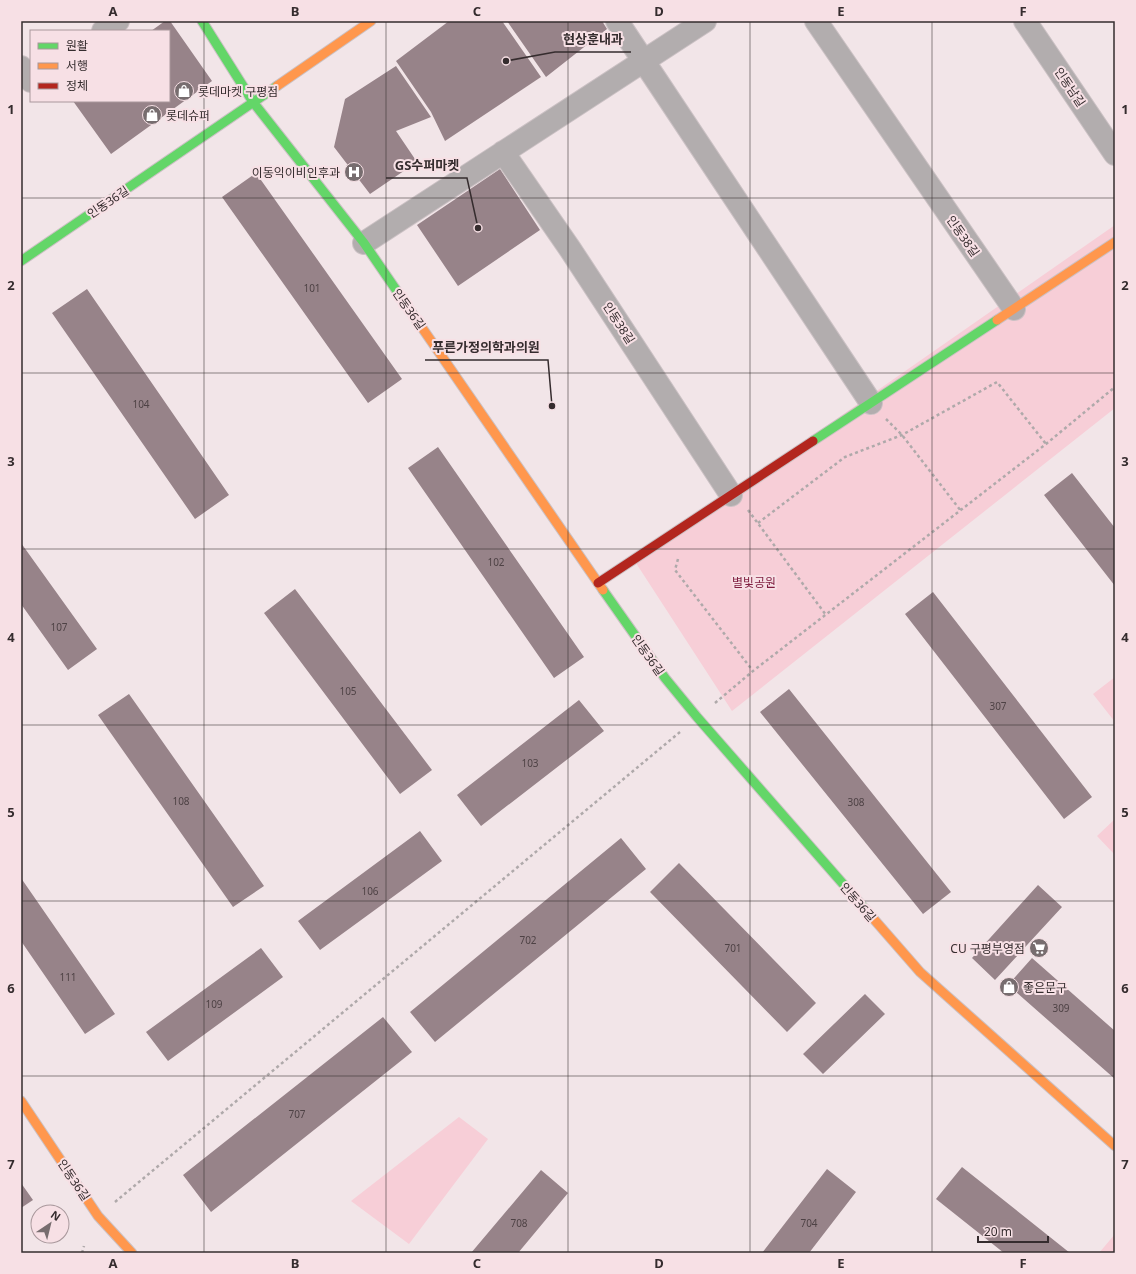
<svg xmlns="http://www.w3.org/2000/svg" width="1136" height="1274" viewBox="0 0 1136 1274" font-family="'Noto Sans','Noto Sans KR',sans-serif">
  <rect width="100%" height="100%" fill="#f2e5e8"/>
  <path fill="#f7ced7" d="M1115,225V408L732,711L634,560Z
    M1115,677V722L1093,694Z
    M1115,819V855L1097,836Z
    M459,1117L488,1139L409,1244L351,1201Z
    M1115,1234V1253H1099Z"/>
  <path fill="#978389" d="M165,21H170L212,81L111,154L73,101H169V31H151Z
    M449,21H502L541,77L445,141L431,112L396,61Z
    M507,21H602L607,29L546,77Z
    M396,66L431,117L396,131L417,162L370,194L334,147L345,99Z
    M500,169L540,230L458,286L417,225Z
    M256,173L402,379L368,403L222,197Z
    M87,289L229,495L195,519L52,313Z
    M438,447L584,657L554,678L408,468Z
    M1072,473L1115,528V586L1044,495Z
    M21,543L97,649L68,670L21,604Z
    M295,589L432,770L400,794L264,613Z
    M933,592L1092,797L1064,819L905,614Z
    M789,689L951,892L923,914L760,712Z
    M129,694L264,886L233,907L98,715Z
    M579,700L604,731L481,826L457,795Z
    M420,831L442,861L320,950L298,921Z
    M621,838L646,869L435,1042L410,1012Z
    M679,863L816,1003L787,1032L650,892Z
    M21,878L115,1014L85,1034L21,941Z
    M1038,885L1062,907L995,980L972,958Z
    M261,948L283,977L168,1061L146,1032Z
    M1032,958L1115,1031V1079L1008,985Z
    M865,994L885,1014L823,1074L803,1054Z
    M383,1017L412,1052L211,1212L183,1175Z
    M962,1167L1070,1253H1004L936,1199Z
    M827,1169L856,1192L809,1253H762Z
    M541,1170L568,1193L518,1253H471Z
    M21,1183L33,1200L21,1208Z"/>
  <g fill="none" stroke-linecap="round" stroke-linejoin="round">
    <defs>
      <path id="street" d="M617,21L871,403
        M816,21L1014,309
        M1025,21L1115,154
        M103,31L118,21
        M21,67L31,81
        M503,152L570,249L731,495
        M364,243L705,21"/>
      <path id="fast" d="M202,21L253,102L364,243L416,319
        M21,261L277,86
        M813,441L997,320
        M603,590L665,678L697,717L865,909"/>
      <path id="slow" d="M277,86L371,21
        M416,319L603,590
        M997,320L1115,242
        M865,909L920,972L1115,1146
        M21,1101L98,1216L132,1253"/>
      <path id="jam" d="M598,583L813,441"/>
    </defs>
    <use href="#street" stroke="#cbc1c4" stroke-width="24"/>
    <use href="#fast" stroke="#cbc1c4" stroke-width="11"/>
    <use href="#slow" stroke="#cbc1c4" stroke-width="11"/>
    <use href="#jam" stroke="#cbc1c4" stroke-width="11"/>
    <path stroke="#afa9aa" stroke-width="2.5" stroke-dasharray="3 3" stroke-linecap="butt" d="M886,419L902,435L961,511
      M748,510L826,615
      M758,523L845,457L902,435L997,382L1046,444
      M678,559L675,570L753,671
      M715,703L753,671L1046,444L1115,387
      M115,1202L680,732
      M82,1253L84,1246"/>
    <use href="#street" stroke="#b2adae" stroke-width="22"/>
    <use href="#fast" stroke="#63d668" stroke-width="9"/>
    <use href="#slow" stroke="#ff974d" stroke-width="9"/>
    <use href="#jam" stroke="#b3261e" stroke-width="9"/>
  </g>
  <path fill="none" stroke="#352c2e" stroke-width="1" stroke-opacity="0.55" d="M204,21V1253M386,21V1253M568,21V1253M750,21V1253M932,21V1253M21,198H1115M21,373H1115M21,549H1115M21,725H1115M21,901H1115M21,1076H1115"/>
  <defs>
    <symbol id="shop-disc" viewBox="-11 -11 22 22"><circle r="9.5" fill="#776d6f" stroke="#f7e0e5"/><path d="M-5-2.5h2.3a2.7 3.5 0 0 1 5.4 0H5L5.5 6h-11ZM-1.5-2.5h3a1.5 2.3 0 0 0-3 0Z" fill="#fff"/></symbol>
    <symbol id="hospital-disc" viewBox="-11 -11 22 22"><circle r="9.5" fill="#776d6f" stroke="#f7e0e5"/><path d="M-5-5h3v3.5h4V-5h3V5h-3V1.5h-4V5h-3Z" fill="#fff"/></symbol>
    <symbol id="supermarket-disc" viewBox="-11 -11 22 22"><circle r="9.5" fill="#776d6f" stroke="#f7e0e5"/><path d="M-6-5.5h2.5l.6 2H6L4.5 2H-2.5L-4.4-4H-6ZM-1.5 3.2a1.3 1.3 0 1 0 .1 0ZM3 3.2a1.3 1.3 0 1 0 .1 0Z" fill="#fff"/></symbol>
  </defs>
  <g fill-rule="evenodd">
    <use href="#shop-disc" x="173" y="80" width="22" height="22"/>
    <use href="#shop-disc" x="141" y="104" width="22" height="22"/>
    <use href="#hospital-disc" x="343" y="161" width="22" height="22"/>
    <use href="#supermarket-disc" x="1028" y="937" width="22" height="22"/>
    <use href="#shop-disc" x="998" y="976" width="22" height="22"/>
  </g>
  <g text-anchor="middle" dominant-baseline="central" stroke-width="4" stroke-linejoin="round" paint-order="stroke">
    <g font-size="10" fill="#4e4245">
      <text x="312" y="288">101</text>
      <text x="141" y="404">104</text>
      <text x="496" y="562">102</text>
      <text x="59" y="627">107</text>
      <text x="348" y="691">105</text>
      <text x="998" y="706">307</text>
      <text x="530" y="763">103</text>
      <text x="181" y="801">108</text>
      <text x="856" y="802">308</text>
      <text x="370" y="891">106</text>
      <text x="528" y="940">702</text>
      <text x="733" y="948">701</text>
      <text x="68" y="977">111</text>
      <text x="214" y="1004">109</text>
      <text x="1061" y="1008">309</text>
      <text x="297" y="1114">707</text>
      <text x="519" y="1223">708</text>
      <text x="809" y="1223">704</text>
    </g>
    <g font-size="12" fill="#352c2e" stroke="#f7e0e5">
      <text transform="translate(1070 87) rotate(56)">인동남길</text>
      <text transform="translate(108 202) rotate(-34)">인동36길</text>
      <text transform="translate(963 236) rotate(55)">인동38길</text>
      <text transform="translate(409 309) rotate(55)">인동36길</text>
      <text transform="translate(619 323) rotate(57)">인동38길</text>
      <text transform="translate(648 655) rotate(55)">인동36길</text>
      <text transform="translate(858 902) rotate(49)">인동36길</text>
      <text transform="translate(74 1180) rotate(56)">인동36길</text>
    </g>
    <g font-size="12" fill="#352c2e" stroke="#f7e0e5" text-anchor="start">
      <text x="198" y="91">롯데마켓 구평점</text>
      <text x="166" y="115">롯데슈퍼</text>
      <text x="340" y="172" text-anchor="end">이동익이비인후과</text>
      <text x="1025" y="948" text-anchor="end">CU 구평부영점</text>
      <text x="1023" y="987">좋은문구</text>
    </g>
    <g font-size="12" fill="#7f1d3f" stroke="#f7e0e5">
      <text x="754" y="582">별빛공원</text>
    </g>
  </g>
  <path fill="none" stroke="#352c2e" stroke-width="1.5" d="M506 61L555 52H631M478 228L467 178H386M552 406L548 360H425"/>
  <g fill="#352c2e" stroke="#f7e0e5" stroke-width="1.5">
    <circle cx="506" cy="61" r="4"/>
    <circle cx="478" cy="228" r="4"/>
    <circle cx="552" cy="406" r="4"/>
  </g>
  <g font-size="13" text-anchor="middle" font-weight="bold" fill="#352c2e" stroke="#f7e0e5" stroke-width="4" stroke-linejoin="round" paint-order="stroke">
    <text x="593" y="44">현상훈내과</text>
    <text x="427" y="170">GS수퍼마켓</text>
    <text x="486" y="352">푸른가정의학과의원</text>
  </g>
  <rect width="1136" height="1274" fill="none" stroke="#f7e0e5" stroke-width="44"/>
  <rect x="30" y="30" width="140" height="72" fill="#f7e0e5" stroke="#a9989c"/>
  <rect x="38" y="43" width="20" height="6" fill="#63d668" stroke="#a9989c"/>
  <text x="66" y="50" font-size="12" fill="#352c2e">원활</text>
  <rect x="38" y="63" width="20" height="6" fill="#ff974d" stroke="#a9989c"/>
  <text x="66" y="70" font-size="12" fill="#352c2e">서행</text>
  <rect x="38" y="83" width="20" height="6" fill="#b3261e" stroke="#a9989c"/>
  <text x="66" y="90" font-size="12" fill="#352c2e">정체</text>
  <g transform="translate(50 1224) rotate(35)"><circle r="19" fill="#f7e0e5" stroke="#a9989c"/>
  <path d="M0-3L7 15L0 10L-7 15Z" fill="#776d6f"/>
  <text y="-6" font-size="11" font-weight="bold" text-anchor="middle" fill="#352c2e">N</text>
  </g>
  <path d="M978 1236v6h70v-6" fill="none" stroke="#352c2e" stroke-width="2"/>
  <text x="984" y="1236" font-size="12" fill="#352c2e" stroke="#f7e0e5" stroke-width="3" paint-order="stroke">20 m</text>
  <rect x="22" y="22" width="1092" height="1230" fill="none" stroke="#352c2e" stroke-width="1.5"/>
  <g font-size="13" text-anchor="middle" font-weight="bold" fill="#352c2e">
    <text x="113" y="16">A</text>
    <text x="295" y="16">B</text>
    <text x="477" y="16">C</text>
    <text x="659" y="16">D</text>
    <text x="841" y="16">E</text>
    <text x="1023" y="16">F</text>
    <text x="11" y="114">1</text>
    <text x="1125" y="114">1</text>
    <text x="11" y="290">2</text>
    <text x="1125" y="290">2</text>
    <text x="11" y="466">3</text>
    <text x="1125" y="466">3</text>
    <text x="11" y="642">4</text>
    <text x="1125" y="642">4</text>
    <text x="11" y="817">5</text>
    <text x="1125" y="817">5</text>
    <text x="11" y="993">6</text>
    <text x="1125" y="993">6</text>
    <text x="11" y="1169">7</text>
    <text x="1125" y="1169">7</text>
    <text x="113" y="1268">A</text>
    <text x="295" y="1268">B</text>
    <text x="477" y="1268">C</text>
    <text x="659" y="1268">D</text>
    <text x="841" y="1268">E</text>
    <text x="1023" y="1268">F</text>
  </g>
</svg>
